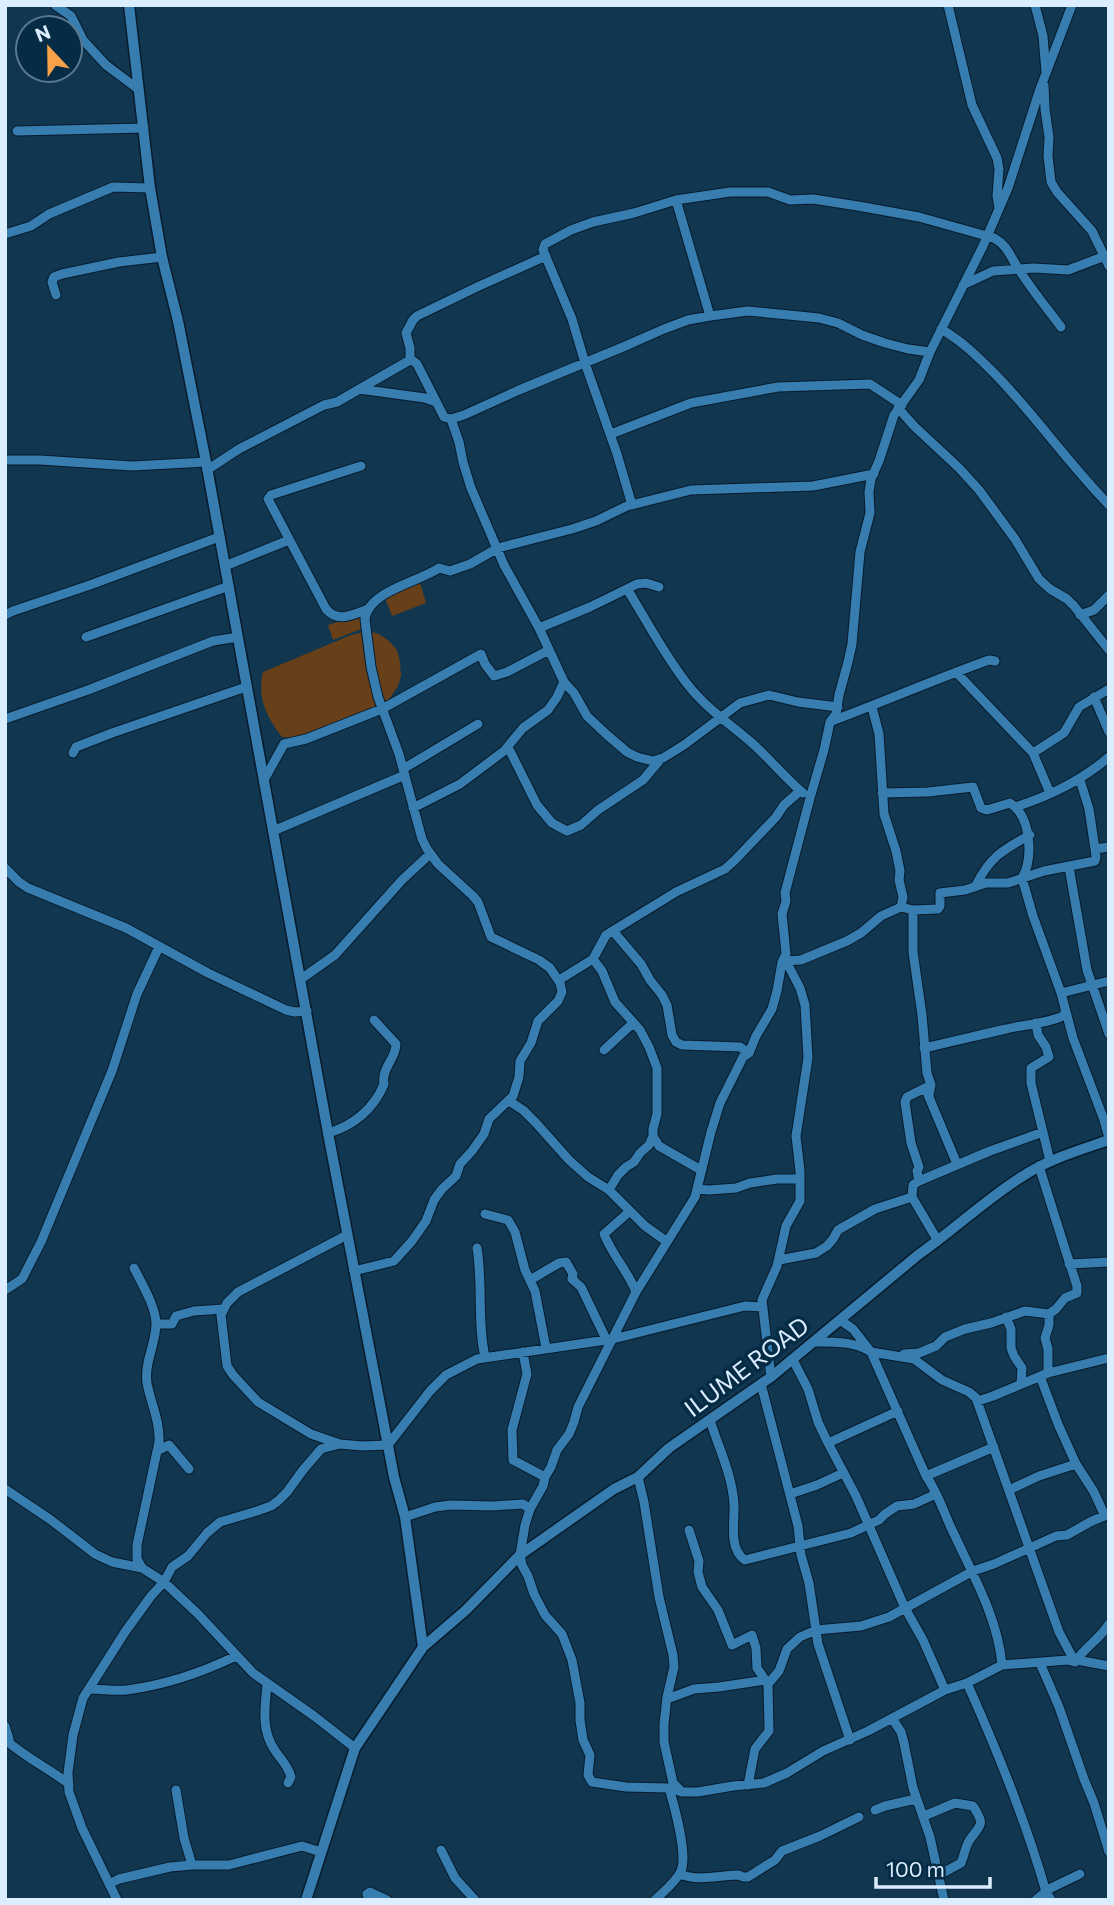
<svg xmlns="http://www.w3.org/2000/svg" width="1114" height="1905" viewBox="0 0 1114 1905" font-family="Commissioner,sans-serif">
  <rect width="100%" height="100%" fill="#113650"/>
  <path fill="#67401a" d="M420,582L426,603L392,616L385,598Z
    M359,615L364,628L333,640L328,625Z
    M369,631L379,634L389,641L397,650L400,662L401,676L398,686L386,704L300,738L282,737C266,716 257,697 263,672L351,635Z"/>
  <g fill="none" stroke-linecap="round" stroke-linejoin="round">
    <defs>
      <path id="minor" d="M55,5L71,16L83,40L106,65L138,89
        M948,5L972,105L997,158L999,169L997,196L999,208
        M1035,5L1043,36L1046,72
        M1044,85L1045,109L1049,137L1048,156L1051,182L1057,192L1092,231L1109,266
        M17,131L144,128
        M676,200L710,316
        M5,234L31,226L49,214L113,187L150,188
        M963,285L993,271L1034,268L1068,270L1105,256
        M56,295L52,282L54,277L62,274L119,262L162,257
        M941,329C962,341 978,357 995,374C1035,415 1068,463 1109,505
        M410,360V348L406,333L413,320L417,316L477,287L546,256
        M359,389L425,398L436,402
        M898,408L914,426L959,468L979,490L1015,539L1039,579L1050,589L1067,599L1074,606L1109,650
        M611,434L691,403L778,387L870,384L902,405
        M5,460H40L132,466L206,462
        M361,466L271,495L268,499L326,609C338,623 352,615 368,609
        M207,470L239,449L324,405L337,402L410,360H412L417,364L444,417L451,419L464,415L519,390L623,347L664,329L688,320L710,316L748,311L819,318L838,323L862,335L885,343L908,349L930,352
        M632,505L617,454L585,363L572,319L543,250L545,244L571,230L593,222L634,213L676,200L730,192H768L790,200L813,199L858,206L919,217L994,238C1007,245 1010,256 1018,268C1031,289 1047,308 1061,327
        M225,566L289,540
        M627,589C647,621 665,656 688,685C706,708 730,724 752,743C770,759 785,778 803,793
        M5,615L13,611L90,585L219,537
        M1080,615L1094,610L1109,595
        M539,628L590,607L637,584L646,583L659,587
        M86,637L229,586
        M956,672L1033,753L1050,793
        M564,682L574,693L587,716L606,734L627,752L637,757L653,761L663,758L684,745L740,703L769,695L798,702L838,707
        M1094,697L1109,732
        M872,707L879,734L884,814L896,851L900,871L899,880L903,897L901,907
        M5,719L88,690L213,641L238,637
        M832,721C885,701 936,679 989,660L995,661
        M508,747L537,805L552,823L567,831L581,825L598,810L643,780L659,761
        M73,753L76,747L112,733L246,687
        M1033,753L1064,733L1079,707L1109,689
        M1109,757C1081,781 1050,796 1015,807C1031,822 1033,860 1022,878L1033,916L1061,993L1073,1038L1104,1120L1109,1138
        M403,769L478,724
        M264,780L284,744L306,739L382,709L481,654L485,664L494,676L507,672L549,650
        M1080,780L1089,809L1095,849
        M882,793L928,792L973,787L981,808L987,810L1010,803L1015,807
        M413,808L460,784L504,751L523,728L548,710L557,697L564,682L539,628L504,565L471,488L463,462L459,442L451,419
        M273,831L405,775
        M1069,867L1087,970L1109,1034
        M5,868L19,882L28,888L126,928L208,973L286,1010L295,1012L307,1011
        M975,887C989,858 1002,850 1030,835
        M913,910V952L922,1015L927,1073L931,1085L929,1095L925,1088L907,1097L905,1102L911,1143L919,1167L917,1171L919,1181L913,1185L912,1197L938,1241
        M613,931L641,964L650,980L662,995L667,1005L672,1035L676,1042L682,1045L740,1047L749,1053
        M593,959L602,971L615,1002L640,1030L649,1047L657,1068V1114L653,1129V1136L649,1145L640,1153L634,1162L626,1167L618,1175L609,1190
        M786,961L801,960L847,941L861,933L881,916L901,907L913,910L938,909L940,906V893L965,890L986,883H1008L1044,871L1095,861L1096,857L1095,849L1109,847
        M301,979L335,955L402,880L430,854
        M559,980L593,959L606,935L676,892L725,869L735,860L776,817L784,805L800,791
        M1061,993L1109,981
        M1036,1023L1038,1035L1046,1047L1049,1057L1031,1068V1083L1050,1161
        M924,1048C952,1042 979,1035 1006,1029C1026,1024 1047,1024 1065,1015V1012
        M604,1050L633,1023
        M926,1090L957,1164
        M509,1101L523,1110L536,1123L569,1160L588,1177L609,1190L645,1226L666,1241
        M328,1133C353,1126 374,1109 384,1084C381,1068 396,1059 396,1044L374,1020
        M653,1136L659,1146L701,1170
        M919,1181L990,1151L1043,1132
        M698,1189L709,1190L736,1188L750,1183L777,1179H800
        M630,1211L604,1234C612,1255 628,1271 636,1292
        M485,1214L508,1220L515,1232L525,1270L535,1291L546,1348
        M347,1235L238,1292L227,1303L221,1315L227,1366L233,1375L258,1402L311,1434L340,1444L362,1446L388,1445L430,1391L446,1375L477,1359L613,1339L745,1306L763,1307
        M477,1248C483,1284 477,1322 485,1357
        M779,1260L816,1253L827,1246L833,1239L838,1230L875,1209L912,1197
        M1069,1264L1109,1262
        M134,1268C142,1284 156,1307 156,1324C156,1343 144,1363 147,1383C151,1404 160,1421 159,1442L137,1545V1559L142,1568
        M354,1271L394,1261L412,1241L426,1221L434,1200L442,1189L456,1176L460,1164L472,1151L484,1134L489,1119L513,1096L519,1077L520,1061L531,1043L538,1021L558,1001L562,992L560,983L550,968L539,960L491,937L478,902L473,896L438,864L427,849L422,839L399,754L378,697L371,667L365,619C368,591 419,582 439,568L450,571L470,564L498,548L572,529L596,521L627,506L691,490L813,486L874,474
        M530,1280L559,1263L566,1262L573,1274L572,1279L581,1287L606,1339
        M5,1290L22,1279L41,1242L112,1071L137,994L159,947
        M1006,1317L1011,1329V1348L1014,1356L1022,1368L1021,1384
        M840,1320L853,1329L871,1352L914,1359L942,1380L969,1392L976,1398L1059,1632L1075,1662L1077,1660L1109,1666
        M156,1324H172L176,1316L194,1311L223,1309
        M813,1342C833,1342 854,1341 871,1352L926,1476C939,1494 945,1517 955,1536C974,1577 998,1619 1002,1665
        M523,1352L527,1374L512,1430L513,1460L545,1477
        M904,1354L919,1353L936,1346L945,1337L965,1329L991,1323L1025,1311L1049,1314L1056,1309L1065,1298L1077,1293V1286L1066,1252L1039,1166
        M793,1360L808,1389L818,1422L828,1443L856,1496L905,1608L923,1640L945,1690
        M1048,1373V1349L1045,1338L1049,1325V1314
        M1040,1376L1058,1424L1076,1464L1094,1492L1105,1516
        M771,1377L762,1300L777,1266L786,1226L800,1201V1171L796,1136L808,1058L805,1005L800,988L786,961L782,962
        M761,1384L798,1526L801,1555L809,1583L818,1644L850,1740
        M978,1401L993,1396L1048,1373L1109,1358
        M710,1420C719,1449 732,1474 734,1504C735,1521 728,1549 745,1560L851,1533L879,1520L885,1514L897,1506L914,1504L936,1494
        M828,1443L898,1411
        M157,1451L169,1445L189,1469
        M926,1476L994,1447
        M638,1477L644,1502L659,1597L673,1655L674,1667L667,1697L664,1724V1742L673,1783L682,1792H698L733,1786L764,1783L787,1773L823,1751L868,1731L945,1690L967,1683L1002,1665L1068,1660L1075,1662C1085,1647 1099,1640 1109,1624
        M5,1489L51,1520L95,1554L112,1562L142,1568L164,1582L198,1614L253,1673L314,1716L355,1748
        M1009,1490L1039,1476L1076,1464
        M790,1494L817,1485L843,1473
        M405,1517L435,1507L451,1505L492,1506L523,1504L530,1509
        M689,1530L699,1561L698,1572L702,1587L718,1610L732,1645L752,1635L756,1648L757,1668L768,1684L769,1731L755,1749L748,1785
        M1040,1663L1059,1707L1084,1779L1094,1803L1109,1852
        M967,1683C997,1750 1026,1821 1046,1892L1051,1900
        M768,1684L779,1671L787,1649L800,1637L816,1630L861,1626L889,1617L973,1571L994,1564L1056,1536L1067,1535L1090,1522L1109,1514
        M267,1685C265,1707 261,1729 274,1749C280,1759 288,1765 291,1777L288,1783
        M89,1689C102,1689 115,1691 127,1690C164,1685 203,1672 236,1656
        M667,1699L694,1689L719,1687L766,1680
        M892,1718L901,1732L904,1743L913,1788L930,1837L944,1900
        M5,1726L9,1739L8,1742C27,1758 49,1769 69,1784
        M176,1790L184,1838L192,1865
        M682,1792L669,1788L626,1787L592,1782L588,1775L590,1755L583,1740L580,1720V1703L572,1660L562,1634L545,1615L534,1594L528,1576L522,1565L520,1555L525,1525L530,1509L543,1486L545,1477L551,1467L557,1450L569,1434L574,1422L578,1407L636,1292L695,1197L711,1132L720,1103L743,1057L749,1053L756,1036L772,1009L777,991L782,962L786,954L782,914L786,901L785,893L810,798L824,750L830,722L836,714L839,695L848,662L852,644L860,552L870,513L869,492L871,479L879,461L894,415L919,380L930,352L983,246L1008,188L1040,89L1072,5
        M875,1810L885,1806L916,1799
        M924,1816L955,1803L973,1806C987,1827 979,1825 969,1841C965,1848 964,1856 961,1863L939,1875
        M441,1850L455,1878L475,1900
        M680,1874C698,1882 720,1875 739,1875L743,1877H748L775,1860L782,1851L820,1836L859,1817
        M109,1884L119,1879L170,1867L192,1865H229L302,1846L321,1852
        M117,1900L82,1828L69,1792L68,1773L73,1735L83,1698L125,1632L151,1596L164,1582L172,1567L188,1556L207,1533L220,1522L257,1511L271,1506L278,1501L287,1492L303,1470L321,1449L340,1444
        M369,1900L367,1894L370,1892L387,1900
        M655,1900C664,1891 676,1882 681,1871C688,1855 674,1805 669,1788
        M1036,1900L1049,1889L1080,1874"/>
      <path id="tertiary" d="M129,5L150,188L162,257L178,321L206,462L328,1133L394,1477L405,1517L423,1647
        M306,1900L355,1748L423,1647L466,1610L520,1555L614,1489L638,1477L669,1448L771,1377L918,1255C954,1230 986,1199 1023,1176C1049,1159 1080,1150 1109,1140"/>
    </defs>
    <use href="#minor" stroke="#071c2c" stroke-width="11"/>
    <use href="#tertiary" stroke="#071c2c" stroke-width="13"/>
    <use href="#minor" stroke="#377daf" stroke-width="9"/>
    <use href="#tertiary" stroke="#377daf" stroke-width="10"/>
  </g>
  <g text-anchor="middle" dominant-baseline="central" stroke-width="7" stroke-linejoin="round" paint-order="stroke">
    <g font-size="24" fill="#daeeff" stroke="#052b45">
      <text transform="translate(746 1366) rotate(-37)">ILUME ROAD</text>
    </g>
  </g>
  <rect width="1114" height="1905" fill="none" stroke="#daeeff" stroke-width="14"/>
  <g transform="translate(49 49) rotate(338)"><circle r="33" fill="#052b45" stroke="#5a798f" stroke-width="2"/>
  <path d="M0-5L12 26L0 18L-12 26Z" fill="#f7a149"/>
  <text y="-10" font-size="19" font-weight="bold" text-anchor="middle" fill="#daeeff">N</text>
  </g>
  <path d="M876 1877v10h114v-10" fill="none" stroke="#daeeff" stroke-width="3.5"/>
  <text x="886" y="1877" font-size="21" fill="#daeeff" stroke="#052b45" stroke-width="5" paint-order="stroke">100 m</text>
</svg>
